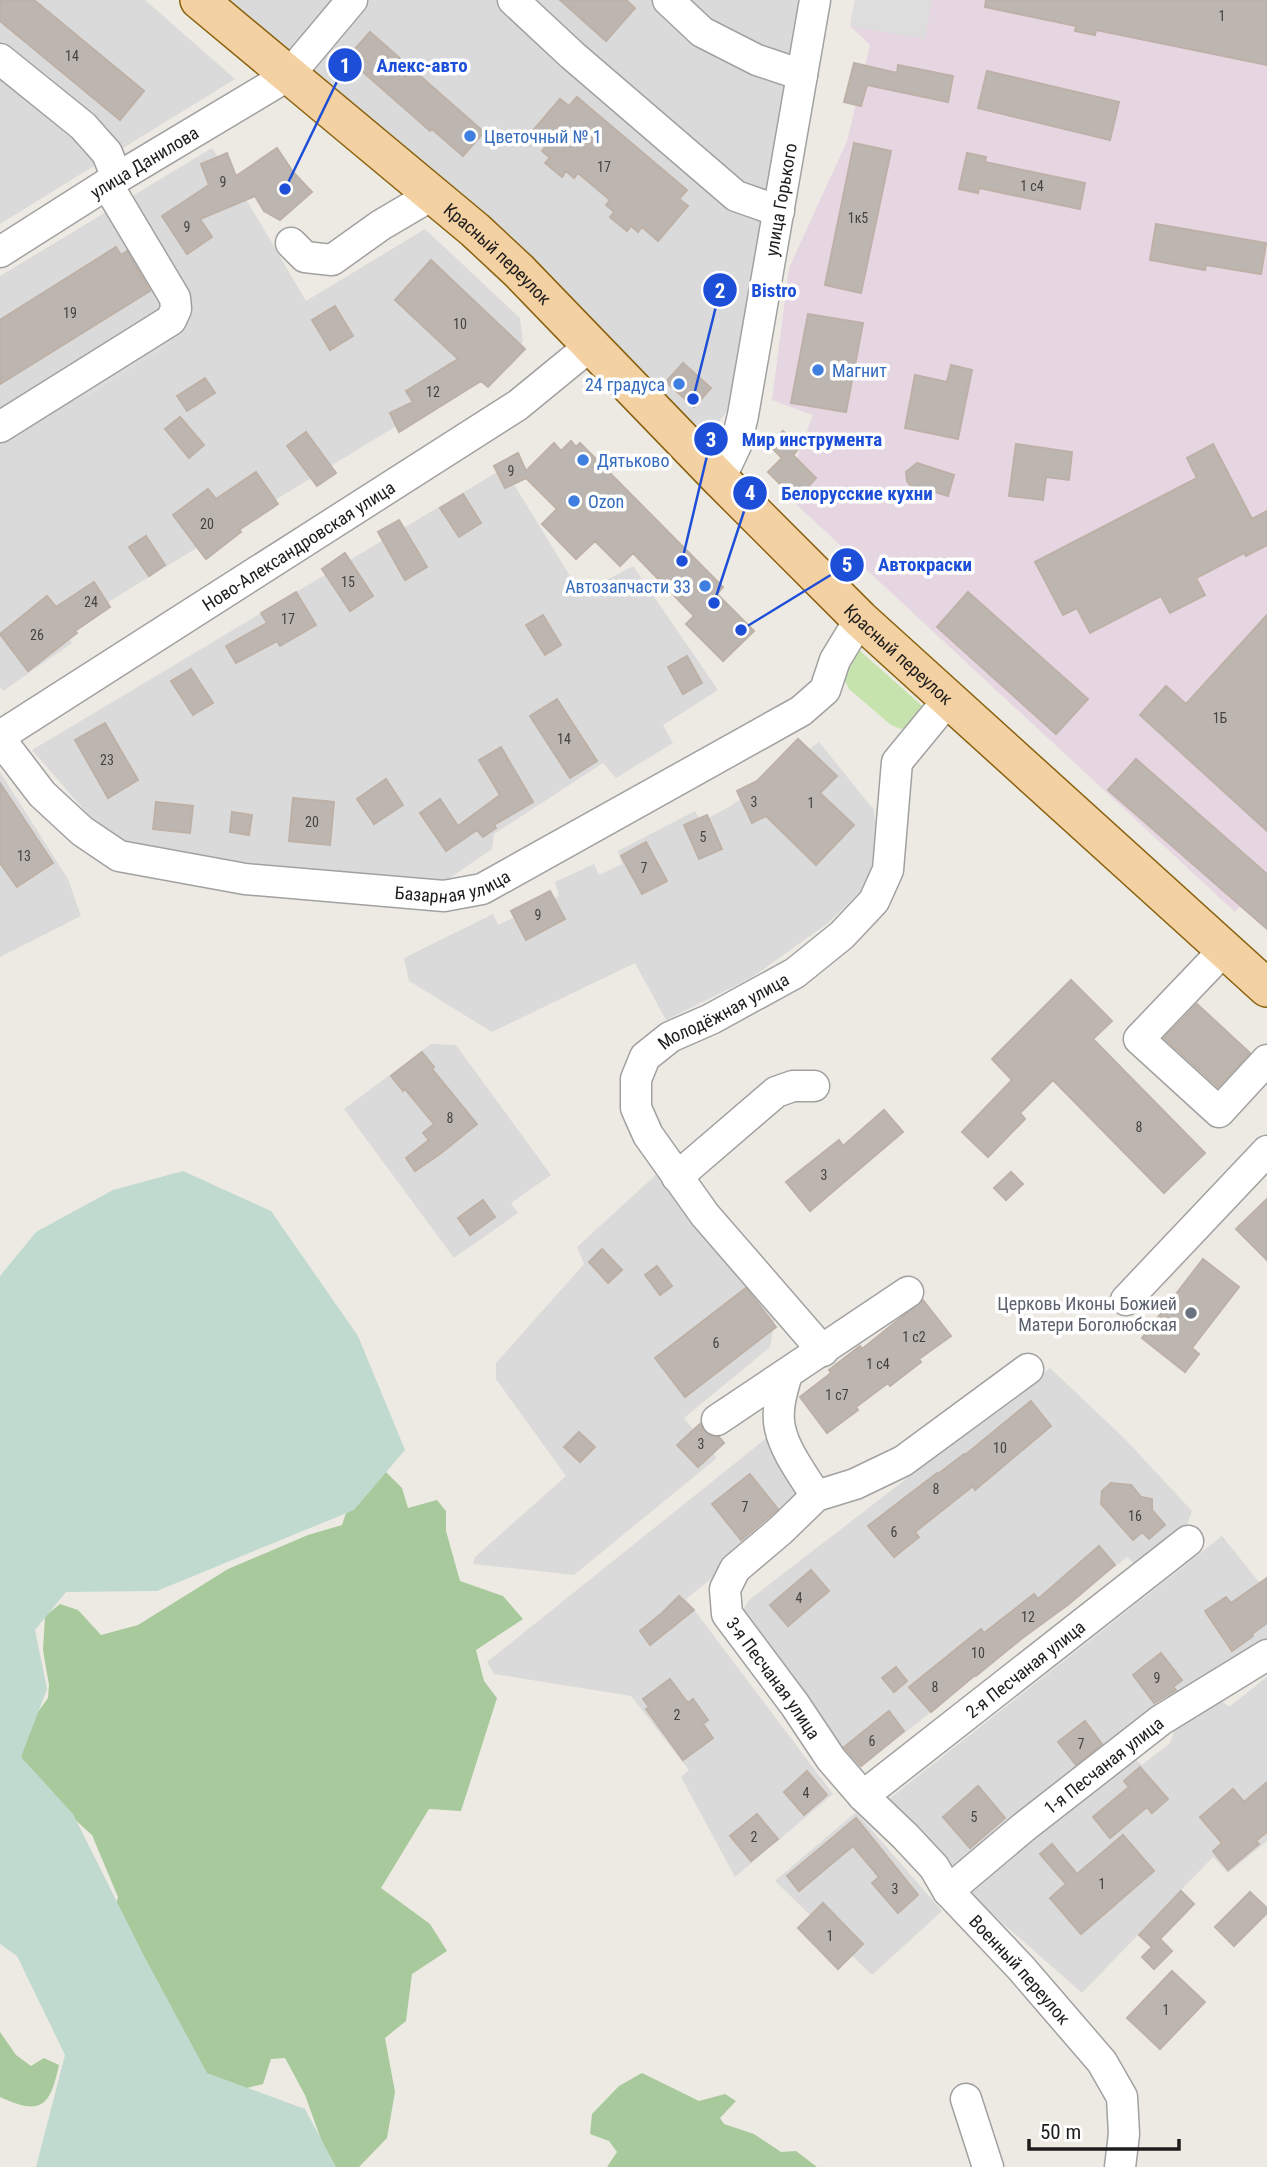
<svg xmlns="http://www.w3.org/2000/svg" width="1267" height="2167" viewBox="0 0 1267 2167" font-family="'Roboto Condensed',sans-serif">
  <rect width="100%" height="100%" fill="#edeae3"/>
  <path fill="#dbdada" d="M0,0H145L235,79L0,224Z
    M224,0H807L732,406L719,421L705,427L692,426Z
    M212,148L246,199L306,301L425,229L520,318L523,342L506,359L64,629L72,643L3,691L0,687V276Z
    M504,468L581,594L633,566L718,690L663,725L673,743L616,778L603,763L494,834L492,849L444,882L283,868L111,841L32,750Z
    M819,742L874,810L878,857L872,880L828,923L751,978L666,1020L635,963L492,1032L409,981L404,958L493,914L498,925L559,896L555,882L594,864L599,875L622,864L618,851L695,811L701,822L729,807Z
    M0,772L68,879L81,916L0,957Z
    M431,1044L456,1045L551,1175L511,1203L518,1213L454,1258L344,1109Z
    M659,1172L776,1311L770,1347L684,1418L717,1458L574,1575L473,1564L475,1557L566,1476L496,1379V1363L584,1264L577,1247Z
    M1050,1368L1125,1439L1192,1511L1184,1533L1139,1568L1127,1557L855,1772L742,1623L743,1610L749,1600Z
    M769,1436L800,1487L792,1514L686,1599L833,1794L735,1877L681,1777L689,1770L631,1696L494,1674L487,1662Z
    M1222,1536L1267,1592V1641L957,1886L889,1799Z
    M1267,1677V1841L1228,1873L1213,1857L1082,1993L966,1891L1135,1759L1142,1765L1170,1743L1176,1726L1208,1703L1223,1702L1229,1707Z
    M856,1812L942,1911L872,1975L775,1881Z"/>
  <path fill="#e6d6e2" d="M855,0H1267V877L1235,912L784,493L813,415L772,400L789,268L847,141L870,45L850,26Z"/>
  <path fill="#c7e3ad" d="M858,649L928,711L922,723L901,729L891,725L849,689L841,673Z"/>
  <path fill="#a8c99b" d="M381,1467L402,1488L408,1508L437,1500L446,1511V1531L460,1581L503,1596L523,1619L476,1650L484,1681L497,1698L461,1811L429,1809L381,1888L430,1924L447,1951L412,1974L406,2021L385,2038L395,2092L387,2138L359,2167H331L305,2095L285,2058L271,2059L263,2084L194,2101L110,1925L118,1897L92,1835L29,1778L21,1758L27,1727L48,1698L49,1685L43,1650L45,1616L60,1604L78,1610L101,1635L138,1625L228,1569L308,1535L342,1525L348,1507Z
    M0,2032L16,2055L31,2066L44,2058L59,2065C50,2107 41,2116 0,2097Z
    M642,2073L699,2101L725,2094L736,2101L720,2118L724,2124L754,2134L781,2152L796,2151L817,2167H607L617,2152L609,2141L590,2134L592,2114L619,2086Z"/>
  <path fill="#c1dacf" d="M183,1171L271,1211L358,1336L405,1450L354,1510L157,1591L66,1592L35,1630L47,1689L21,1757L73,1814L143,1954L207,2073L305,2109L336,2167H36L65,2055L17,1956L0,1944V1276L36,1232L113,1190Z"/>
  <path fill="#ddd" d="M855,0H932L925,39L850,26Z
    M163,332L170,344L85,398L77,385Z"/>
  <path fill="#bdb6b0" stroke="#bdb1a7" stroke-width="2" d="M0,0H34L144,91L120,120L0,21Z
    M560,0H626L635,8L606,41Z
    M986,0H1267V65L1096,30L1095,35L1075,31L1076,26L985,7Z
    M370,32L484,132L463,156L432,129L430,131L347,58Z
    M854,63L897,73L898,65L953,76L948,102L867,85L861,106L844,102Z
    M987,71L1119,102L1110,140L978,108Z
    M577,97L687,190L679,199L688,206L658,241L642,227L638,232L631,226L627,231L610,217L614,212L606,205L610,200L578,173L574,178L566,171L562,177L545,163L550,158L542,151L546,146L531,133L560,99L569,106Z
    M854,143L891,151L861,293L825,285Z
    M277,148L293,172L312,192L280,220L264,211L255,196L200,219L212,237L187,254L162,216L209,185L201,164L227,153L236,176Z
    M967,153L986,157L985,162L1085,183L1080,209L979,188L978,193L959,189Z
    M1156,224L1266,243L1261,274L1206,265L1205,270L1150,260Z
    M116,247L121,255L127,251L150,291L0,384V320Z
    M431,260L525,349L488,387L481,381L399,432L390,413L413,402L406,391L458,359L395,300Z
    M335,306L353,336L330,350L312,320Z
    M808,314L863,323L846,412L791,403Z
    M683,363L711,388L694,407L666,382Z
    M951,365L972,370L958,439L905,428L915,375L947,382Z
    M205,378L215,393L187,411L177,396Z
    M180,417L204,445L189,458L165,429Z
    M783,431L800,447L793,455L816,478L796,500L768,472L782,458L769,445Z
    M306,432L336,473L317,486L287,446Z
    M571,441L576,447L580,443L723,587L717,594L754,631L723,661L686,624L694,616L633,553L620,566L595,541L576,559L542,524L557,509L526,478L505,488L494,466L518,453L526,471L554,443L561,451Z
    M1016,444L1072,452L1069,480L1046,477L1043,500L1009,496Z
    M1213,444L1252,519L1267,511V545L1246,556L1244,553L1196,578L1205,595L1170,613L1161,596L1090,633L1077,608L1063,615L1035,562L1197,478L1187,458Z
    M917,463L954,475L948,496L910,485L907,481L906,472Z
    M256,472L278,504L239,530L241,532L206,559L173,515L208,489L216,499Z
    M463,494L481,523L459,537L440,508Z
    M399,520L427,567L405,580L378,532Z
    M146,536L165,565L149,576L129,547Z
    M345,553L373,596L350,611L322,569Z
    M94,582L110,607L75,631L77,633L28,671L0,634L47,596L56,607Z
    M296,592L316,625L280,646L277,641L236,663L226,646L267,623L261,613Z
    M968,592L1088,699L1056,734L937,627Z
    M543,615L561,645L545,655L526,625Z
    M1267,615V831L1140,715L1166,686L1186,704Z
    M687,656L702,683L683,694L668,667Z
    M191,669L213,703L193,715L171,681Z
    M557,699L597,761L570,778L530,716Z
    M105,723L138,780L108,798L75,740Z
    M798,739L837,776L820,793L854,825L816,865L766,816L752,823L737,791L757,781Z
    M501,747L533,802L494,825L496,828L483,837L477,830L446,851L420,813L440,799L458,826L500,795L479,760Z
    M1136,759L1267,874V929L1108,790Z
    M386,779L403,805L374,824L357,799Z
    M0,783L53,863L17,887L0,863Z
    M293,798L334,802L330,845L289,841Z
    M156,802L193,806L190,833L153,829Z
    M232,812L252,815L249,835L230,832Z
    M707,815L722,849L699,859L684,825Z
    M646,842L667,881L642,894L621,856Z
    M550,891L565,919L526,940L511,911Z
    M1071,980L1112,1021L1093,1039L1205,1153L1164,1193L1053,1080L1020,1113L1025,1119L988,1157L962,1132L1012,1080L992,1059Z
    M1197,1004L1250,1053L1218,1087L1164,1038Z
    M422,1052L434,1067L432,1069L477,1124L440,1154L415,1171L406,1158L429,1140L423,1133L434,1124L405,1089L403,1091L391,1076Z
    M884,1110L903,1132L810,1211L786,1182L839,1140L843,1146Z
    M1011,1172L1023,1184L1006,1200L994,1188Z
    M1267,1199V1260L1236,1229Z
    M483,1200L495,1217L470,1235L458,1218Z
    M602,1249L622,1270L608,1283L589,1262Z
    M1203,1259L1239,1287L1192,1348L1199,1354L1185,1372L1142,1338Z
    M657,1266L672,1286L660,1295L645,1275Z
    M746,1288L776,1327L685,1397L655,1358Z
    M923,1300L951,1336L919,1359L921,1362L890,1386L888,1383L856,1407L858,1410L827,1433L800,1397L831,1373L829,1370L860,1346L862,1349Z
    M1031,1401L1051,1426L975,1490L973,1486L915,1532L919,1537L894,1557L868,1526L937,1473L938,1474L964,1454L965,1455Z
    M700,1424L703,1430L709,1435L719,1437L724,1443L698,1467L677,1445Z
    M579,1432L595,1447L580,1462L564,1447Z
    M750,1474L778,1509L741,1540L712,1504Z
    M1111,1483L1131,1485L1141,1497L1152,1499V1510L1165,1525L1149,1539L1142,1532L1133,1540L1101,1504L1102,1491Z
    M1099,1546L1115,1565L1069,1604L1021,1639L976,1676L975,1675L931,1712L909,1687L981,1629L984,1633L1034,1594L1038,1599Z
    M811,1570L829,1591L788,1626L770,1605Z
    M1267,1578V1623L1252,1634L1253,1636L1232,1651L1205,1611L1226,1597L1231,1603Z
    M679,1596L694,1610L650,1645L640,1631L662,1613Z
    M1161,1653L1182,1680L1173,1687L1176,1690L1154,1703L1133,1675Z
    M896,1667L907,1681L894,1692L882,1678Z
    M670,1679L688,1703L693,1699L708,1720L703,1724L713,1738L683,1760L646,1709L649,1707L643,1699Z
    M889,1711L904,1731L861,1766L844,1747Z
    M1085,1721L1102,1744L1076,1765L1058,1742Z
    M1140,1767L1168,1799L1152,1813L1147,1807L1110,1838L1093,1817L1129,1787L1124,1781Z
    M807,1771L827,1795L804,1815L784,1792Z
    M1267,1782V1832L1256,1841L1259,1844L1228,1870L1213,1851L1222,1843L1200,1817L1233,1789L1244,1802Z
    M978,1786L1005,1818L970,1848L943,1817Z
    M757,1814L778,1839L751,1861L730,1836Z
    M856,1818L918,1895L898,1913L872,1883L879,1877L853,1846L799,1891L787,1876Z
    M1123,1835L1154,1871L1081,1934L1050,1898L1066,1884L1040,1854L1052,1844L1077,1874Z
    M1181,1891L1194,1904L1160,1939L1172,1951L1154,1969L1142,1957L1152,1947L1139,1935Z
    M1250,1892L1267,1908V1913L1234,1946L1215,1927Z
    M823,1903L863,1944L838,1969L798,1928Z
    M1172,1971L1205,2002L1160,2049L1127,2018Z"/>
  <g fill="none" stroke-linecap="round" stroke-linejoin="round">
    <defs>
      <g id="minor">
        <path d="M513,0L572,55L736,196L779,211"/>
        <path d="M668,0L702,32L757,60L802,75"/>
        <path d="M0,59L83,126L107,153L117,178"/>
        <path d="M291,243L305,257L332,260L381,225L432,195"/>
        <path id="s1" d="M0,252L107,184L289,75L352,0"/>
        <path d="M0,427L171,320L176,309L175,298L107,184"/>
        <path id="s2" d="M720,479L736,445L743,415L815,0"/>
        <path id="s3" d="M0,736L518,405L590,346"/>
        <path id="s4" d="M0,739L42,794L82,831L119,856L245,879L444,896L482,889L801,711L825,690L835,660L860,619"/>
        <path d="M1224,950L1139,1039L1219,1112L1267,1060"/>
        <path d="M677,1177L776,1092L793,1086H814"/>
        <path d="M1126,1300L1267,1151"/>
        <path id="s5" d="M823,1351L705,1215L648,1135L636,1108V1079L645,1057L670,1037L711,1019L795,973L842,935L874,901L888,870L897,762L948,700"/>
        <path id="s6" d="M1028,1369L903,1461L855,1484L816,1496L781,1530L735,1569L725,1589L727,1614L795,1705L831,1759L863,1796L905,1836L934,1867L948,1891L1021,1968L1102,2062L1122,2097L1124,2134L1120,2167"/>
        <path d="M787,1374C782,1391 776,1410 780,1428C785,1452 804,1476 816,1496"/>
        <path d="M717,1420L908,1292"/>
        <path id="s7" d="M863,1796L1188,1541"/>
        <path id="s8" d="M948,1891L1024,1827L1161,1720L1267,1655"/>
        <path d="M966,2099L988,2167"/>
      </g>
      <g id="major">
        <path id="s9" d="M199,0L475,230L519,271L720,479L860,619L1267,988"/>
      </g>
    </defs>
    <use href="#minor" stroke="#a1a1a1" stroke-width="33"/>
    <use href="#major" stroke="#89610c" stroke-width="40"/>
    <use href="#minor" stroke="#fff" stroke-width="30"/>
    <use href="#major" stroke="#f4d1a2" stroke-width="37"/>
  </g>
  <g fill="#3f7fe0" stroke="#fff" stroke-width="2.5">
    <circle cx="470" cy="136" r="7"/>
    <circle cx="818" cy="370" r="7"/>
    <circle cx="679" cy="384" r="7"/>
    <circle cx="583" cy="460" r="7"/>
    <circle cx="574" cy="501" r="7"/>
    <circle cx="705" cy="586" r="7"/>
  </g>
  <circle fill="#6b7280" stroke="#fff" stroke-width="2.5" cx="1191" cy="1313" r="7"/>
  <g text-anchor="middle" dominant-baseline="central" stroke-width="7" stroke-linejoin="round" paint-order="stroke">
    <g font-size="14" fill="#454342">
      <text x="1222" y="16">1</text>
      <text x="72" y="56">14</text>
      <text x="604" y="167">17</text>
      <text x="223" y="182">9</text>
      <text x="1032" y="186">1 с4</text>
      <text x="858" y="218">1к5</text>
      <text x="187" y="227">9</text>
      <text x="70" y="313">19</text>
      <text x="460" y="324">10</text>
      <text x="433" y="392">12</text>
      <text x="511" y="471">9</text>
      <text x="207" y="524">20</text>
      <text x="348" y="582">15</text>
      <text x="91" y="602">24</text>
      <text x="288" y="619">17</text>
      <text x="37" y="635">26</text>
      <text x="1220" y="718">1Б</text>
      <text x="564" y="739">14</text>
      <text x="107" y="760">23</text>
      <text x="754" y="802">3</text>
      <text x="811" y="803">1</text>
      <text x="312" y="822">20</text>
      <text x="703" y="837">5</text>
      <text x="24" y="856">13</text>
      <text x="644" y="868">7</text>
      <text x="538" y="915">9</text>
      <text x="450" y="1118">8</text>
      <text x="1139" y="1127">8</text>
      <text x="824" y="1175">3</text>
      <text x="914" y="1337">1 с2</text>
      <text x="716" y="1343">6</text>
      <text x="878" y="1364">1 с4</text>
      <text x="837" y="1395">1 с7</text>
      <text x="701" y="1444">3</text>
      <text x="1000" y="1448">10</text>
      <text x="936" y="1489">8</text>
      <text x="745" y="1507">7</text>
      <text x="1135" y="1516">16</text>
      <text x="894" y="1532">6</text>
      <text x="799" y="1598">4</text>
      <text x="1028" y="1617">12</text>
      <text x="978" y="1653">10</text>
      <text x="1157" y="1678">9</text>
      <text x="935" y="1687">8</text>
      <text x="677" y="1715">2</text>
      <text x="872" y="1741">6</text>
      <text x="1081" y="1744">7</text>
      <text x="806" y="1793">4</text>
      <text x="974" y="1817">5</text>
      <text x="754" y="1837">2</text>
      <text x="1102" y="1884">1</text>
      <text x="895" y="1889">3</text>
      <text x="830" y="1936">1</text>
      <text x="1166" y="2010">1</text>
    </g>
    <g font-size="18" fill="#366cbe" stroke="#fff" text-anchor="start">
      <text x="484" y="136">Цветочный № 1</text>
      <text x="832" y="370">Магнит</text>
      <text x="665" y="384" text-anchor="end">24 градуса</text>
      <text x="597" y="460">Дятьково</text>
      <text x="588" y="501">Ozon</text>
      <text x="691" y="586" text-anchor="end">Автозапчасти 33</text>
    </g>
    <g font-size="18" fill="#1d1d1d" stroke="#fff">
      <text stroke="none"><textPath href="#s1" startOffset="170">улица Данилова</textPath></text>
      <text stroke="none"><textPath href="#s2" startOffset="287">улица Горького</textPath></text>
      <text stroke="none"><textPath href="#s9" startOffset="392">Красный переулок</textPath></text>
      <text stroke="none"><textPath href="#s3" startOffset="354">Ново-Александровская улица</textPath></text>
      <text stroke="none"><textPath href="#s9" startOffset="959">Красный переулок</textPath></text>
      <text stroke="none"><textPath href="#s4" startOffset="506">Базарная улица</textPath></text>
      <text stroke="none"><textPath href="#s5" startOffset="452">Молодёжная улица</textPath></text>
      <text stroke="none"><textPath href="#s7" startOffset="206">2-я Песчаная улица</textPath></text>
      <text stroke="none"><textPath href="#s6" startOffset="485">3-я Песчаная улица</textPath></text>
      <text stroke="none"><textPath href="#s8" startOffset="200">1-я Песчаная улица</textPath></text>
      <text stroke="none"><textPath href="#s6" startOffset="868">Военный переулок</textPath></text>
    </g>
    <g font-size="18" fill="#5b616d" stroke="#fff" text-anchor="end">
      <text x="1177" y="1303">Церковь Иконы Божией<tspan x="1177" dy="21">Матери Боголюбская</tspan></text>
    </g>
  </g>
  <path fill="none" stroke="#1d4ed8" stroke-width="2.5" d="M285 189L345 65M693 399L720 290M682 561L711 439M714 603L750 493M741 630L847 565"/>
  <g fill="#1d4ed8" stroke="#fff" stroke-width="2.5">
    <circle cx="285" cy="189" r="7"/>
    <circle cx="693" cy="399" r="7"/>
    <circle cx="682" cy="561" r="7"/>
    <circle cx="714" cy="603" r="7"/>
    <circle cx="741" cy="630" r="7"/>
    <circle cx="345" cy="65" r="18"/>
    <circle cx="720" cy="290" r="18"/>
    <circle cx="711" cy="439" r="18"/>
    <circle cx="750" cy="493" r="18"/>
    <circle cx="847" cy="565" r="18"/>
  </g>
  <g font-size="21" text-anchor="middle" font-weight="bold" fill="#fff">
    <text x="345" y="73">1</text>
    <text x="720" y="298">2</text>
    <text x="711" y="447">3</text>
    <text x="750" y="500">4</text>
    <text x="847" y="572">5</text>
  </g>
  <g font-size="19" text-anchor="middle" font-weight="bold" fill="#1d4ed8" stroke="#fff" stroke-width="7" stroke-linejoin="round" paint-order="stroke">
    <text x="422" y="72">Алекс-авто</text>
    <text x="774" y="297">Bistro</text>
    <text x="812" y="446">Мир инструмента</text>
    <text x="857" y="500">Белорусские кухни</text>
    <text x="925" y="571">Автокраски</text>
  </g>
  <path d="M1029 2139v10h150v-10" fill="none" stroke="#1d1d1d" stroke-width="3.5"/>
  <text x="1040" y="2139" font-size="21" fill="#1d1d1d" stroke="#ffffff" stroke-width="5" paint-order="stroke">50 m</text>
</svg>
